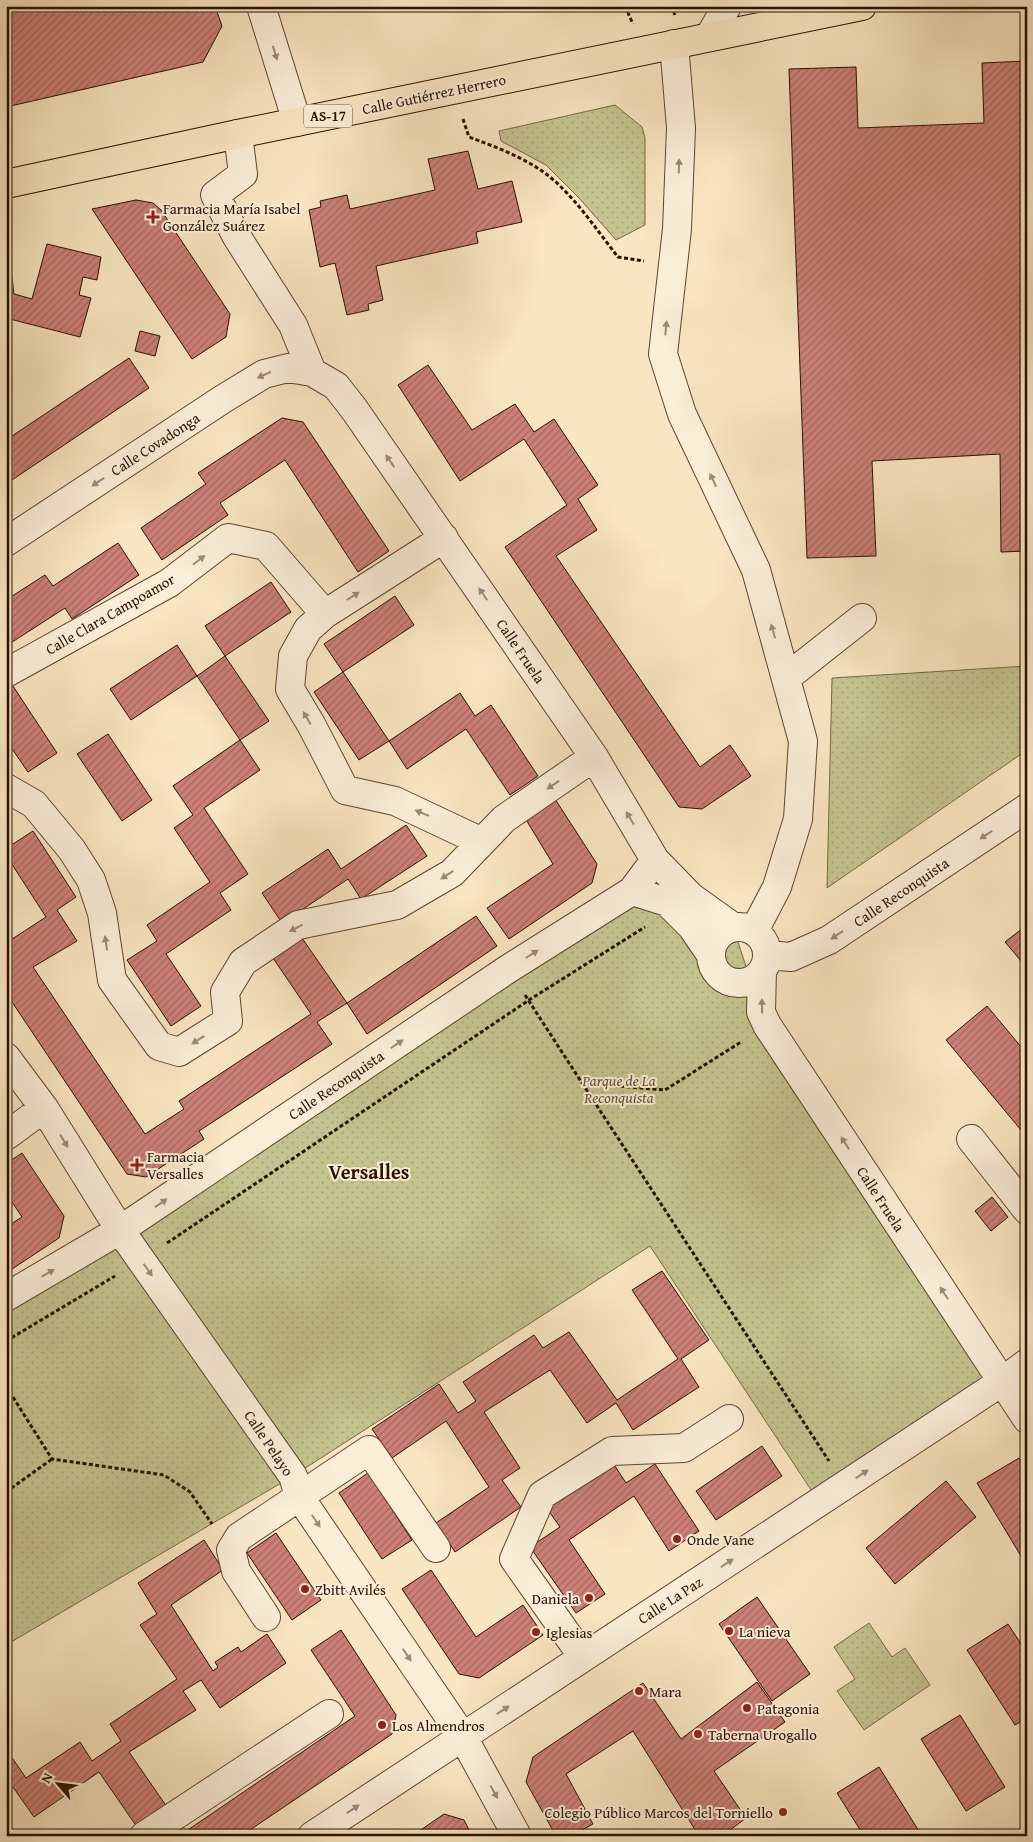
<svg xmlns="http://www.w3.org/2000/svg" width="1033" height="1842" viewBox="0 0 1033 1842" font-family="'Gentium Book Plus',serif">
  <defs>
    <pattern id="grass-dots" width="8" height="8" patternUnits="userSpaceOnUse" patternTransform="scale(1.25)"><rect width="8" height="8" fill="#c4c28e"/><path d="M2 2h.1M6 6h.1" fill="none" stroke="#a8a679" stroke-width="1.8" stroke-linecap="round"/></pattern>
    <pattern id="building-hatch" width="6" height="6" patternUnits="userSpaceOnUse" patternTransform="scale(1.25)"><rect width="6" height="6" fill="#cc8077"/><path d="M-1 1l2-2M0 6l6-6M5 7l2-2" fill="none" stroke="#a6675f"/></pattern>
  </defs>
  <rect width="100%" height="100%" fill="#f8e5c1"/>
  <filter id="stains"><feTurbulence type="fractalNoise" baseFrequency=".004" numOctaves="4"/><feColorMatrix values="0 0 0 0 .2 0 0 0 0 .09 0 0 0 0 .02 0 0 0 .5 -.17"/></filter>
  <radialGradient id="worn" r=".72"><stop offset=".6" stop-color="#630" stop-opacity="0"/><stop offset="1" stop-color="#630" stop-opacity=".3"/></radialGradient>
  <path fill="url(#grass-dots)" stroke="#766947" d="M615,105L642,127L645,138V225L616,240L578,197L546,165L501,141L499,131Z
    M1027,666V750L827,888L832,678Z
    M655,860L733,927L761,1012L1003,1381L819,1502L650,1246L293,1476L6,1645V1297Z
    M869,1623L892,1657L905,1648L930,1685L864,1730L837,1691L855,1679L834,1647Z"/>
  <path fill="url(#building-hatch)" stroke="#291000" d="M6,6H76L77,12L105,6H215L222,26L203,62L6,107Z
    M1027,61V551L1001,552L1000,454L872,461L876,556L807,558L789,69L856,67L858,128L984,123L982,63Z
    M468,151L478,189L512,181L522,222L476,232L478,243L376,266L383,300L368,304L369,310L347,315L335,263L320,267L309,210L321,207L320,201L347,195L350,209L435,190L428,159Z
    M136,200L153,203L161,210L230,314L226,337L192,359L92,209Z
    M47,244L101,257L97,280L83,277L79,295L91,298L80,337L6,318V262H10L14,294L32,299Z
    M140,331L160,336L155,356L135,351Z
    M129,358L149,388L6,484V440Z
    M6,363L12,377L6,380Z
    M428,365L472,430L515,404L534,432L554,419L598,485L578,499L597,530L556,556L700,767L730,745L751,776L702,809L679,807L505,547L567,505L524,439L460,481L398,385Z
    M282,418L303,422L389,551L358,572L285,460L220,503L228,515L162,560L141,528L206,484L198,473Z
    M118,543L139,575L72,619L65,608L6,646V600L45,575L53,586Z
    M271,582L291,612L225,656L205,626Z
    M395,596L414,625L343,672L324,644Z
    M177,645L197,676L131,720L110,689Z
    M225,656L269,721L240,740L197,676Z
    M343,672L389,741L359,760L314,692Z
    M13,686L57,753L28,772L6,740V691Z
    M460,693L475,716L491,705L538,776L510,795L466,729L407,769L389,741Z
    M108,734L152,800L122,821L77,754Z
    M240,740L260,770L204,808L248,874L220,893L231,910L166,954L201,1006L171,1026L127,960L157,941L147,925L210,882L174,828L193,815L173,786Z
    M555,799L597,864L592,883L509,939L487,908L553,864L525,818Z
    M406,825L427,856L361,899L348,879L282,923L262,893L328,849L341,869Z
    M33,831L76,897L57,910L77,941L33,967L145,1134L184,1109L179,1101L311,1014L273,958L302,938L347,1003L317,1022L332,1044L199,1131L204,1139L146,1177L127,1174L6,993V943L46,917L6,855V834L13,844Z
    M476,916L497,946L367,1034L347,1003Z
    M1027,925V968L1005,942Z
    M987,1006L1027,1054L1026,1136L946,1040Z
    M22,1153L64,1216L59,1238L6,1273V1227L22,1217L6,1193V1164Z
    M992,1197L1008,1217L991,1231L975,1211Z
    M662,1271L709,1340L681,1359L699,1387L633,1430L616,1403L587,1423L550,1370L484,1412L520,1468L502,1480L521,1507L455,1552L436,1523L489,1487L446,1421L392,1458L372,1429L439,1384L458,1413L476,1401L463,1382L534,1335L543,1348L569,1332L617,1400L678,1359L632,1290Z
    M762,1446L782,1476L716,1520L696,1491Z
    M1019,1458L1027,1472V1566L977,1483Z
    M613,1463L626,1483L655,1464L699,1531L669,1551L634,1496L569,1540L605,1594L576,1613L530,1547L560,1527L546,1507Z
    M368,1473L412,1540L382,1559L339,1493Z
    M946,1481L976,1517L895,1584L866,1548Z
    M276,1533L321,1600L292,1620L247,1553Z
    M204,1540L223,1570L171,1605L213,1671L218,1667L215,1662L238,1647L241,1652L267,1634L286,1663L220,1708L201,1680L183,1691L196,1710L129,1752L167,1807L137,1827L99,1772L34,1817L13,1787L6,1792V1749L26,1778L80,1742L92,1761L121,1741L110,1724L177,1679L140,1625L157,1614L138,1583Z
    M431,1570L476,1637L523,1605L543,1635L479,1678L459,1674L402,1589Z
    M757,1597L810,1674L772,1701L719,1624Z
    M1008,1624L1027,1653V1718L1015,1725L967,1650Z
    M341,1630L396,1715L392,1734L241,1836H179L355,1716L311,1650Z
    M757,1682L785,1722L714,1771L746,1818L722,1836H699L633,1731L566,1774L593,1824L571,1836H556L526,1782L533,1757L643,1683L681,1739Z
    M960,1715L1005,1787L966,1811L921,1739Z
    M879,1767L922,1836H864L837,1793Z
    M444,1814L464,1820L472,1836H412Z"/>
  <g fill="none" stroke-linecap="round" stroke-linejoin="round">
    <defs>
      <path id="minor" d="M261,6L297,122
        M709,37L727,6
        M674,44L681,128L677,229L663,354L682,414L756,570L803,741L798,819L777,887L754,931
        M238,134L243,174L215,195L237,237L293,325L312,372
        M6,542L223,399L264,374L288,368L312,372L336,386L354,409L594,757L655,860L691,897L733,927
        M325,614L308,629L293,656L290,689L312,726L345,790L395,801L482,842
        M6,673L169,583L228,538L266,546L325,614L444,538
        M786,678L862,618
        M6,788L34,804L72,850L91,880L102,913L112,980L159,1046L179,1052L228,1021L225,992L243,962L298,925L397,905L452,873L504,819L594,757
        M632,891L667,902L692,927L711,955
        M711 955a28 28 0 1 1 56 0a28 28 0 1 1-56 0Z
        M767,955L791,957L829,940L1027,808
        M762,971L761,1012L767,1025L1027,1419
        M6,1057L44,1108L120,1230L293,1476L299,1496L463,1737L517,1836
        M6,1136L44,1108
        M971,1139L1027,1210
        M6,1297L120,1230L508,969L632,891L655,860
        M266,1617L236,1571L231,1550L239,1537L369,1450L436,1548
        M583,1657L514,1559L542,1495L612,1451L684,1448L729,1419
        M144,1836L329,1714
        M312,1836L1003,1381L1027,1363"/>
      <path id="major" d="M6,184L238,134L862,6"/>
    </defs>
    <use href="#minor" stroke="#5d4530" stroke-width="30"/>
    <use href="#major" stroke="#291000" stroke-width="30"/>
    <path stroke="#291000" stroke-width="3" stroke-dasharray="4 2.5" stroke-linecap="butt" d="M625,6L633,24
      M671,6L675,15
      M463,119L469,137C493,146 518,155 539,169C570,189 595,228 618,257L644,261
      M525,995L582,1083L665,1090L741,1042
      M582,1083L829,1461
      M167,1243L529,1000L645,927
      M6,1341L115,1276
      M6,1386L52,1459L164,1475L190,1492L212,1524
      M6,1492L52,1459"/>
    <use href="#minor" stroke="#faeed7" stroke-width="28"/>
    <use href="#major" stroke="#f8e5c1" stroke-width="28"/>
  </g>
  <defs><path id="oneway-solid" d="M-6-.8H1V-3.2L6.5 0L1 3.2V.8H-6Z" transform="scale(1.25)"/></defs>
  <g fill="#9c8a76">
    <use href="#oneway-solid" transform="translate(275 53) rotate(73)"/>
    <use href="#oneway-solid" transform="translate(679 166) rotate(-88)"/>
    <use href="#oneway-solid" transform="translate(666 328) rotate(-84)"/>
    <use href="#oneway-solid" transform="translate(264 375) rotate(156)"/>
    <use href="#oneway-solid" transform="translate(390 461) rotate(-125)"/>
    <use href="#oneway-solid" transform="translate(713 480) rotate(-115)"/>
    <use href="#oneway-solid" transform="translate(98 482) rotate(147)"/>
    <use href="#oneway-solid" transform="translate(199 560) rotate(-37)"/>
    <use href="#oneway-solid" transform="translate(483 594) rotate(-124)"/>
    <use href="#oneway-solid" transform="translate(353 596) rotate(-32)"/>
    <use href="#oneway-solid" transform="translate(773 631) rotate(-106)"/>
    <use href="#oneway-solid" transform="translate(307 718) rotate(-120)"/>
    <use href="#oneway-solid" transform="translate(553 785) rotate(146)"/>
    <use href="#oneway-solid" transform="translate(422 813) rotate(-157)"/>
    <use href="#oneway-solid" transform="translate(630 818) rotate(-121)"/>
    <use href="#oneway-solid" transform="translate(986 835) rotate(146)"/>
    <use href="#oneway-solid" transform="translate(447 875) rotate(147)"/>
    <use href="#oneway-solid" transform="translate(296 928) rotate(153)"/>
    <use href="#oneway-solid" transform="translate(837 935) rotate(146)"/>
    <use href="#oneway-solid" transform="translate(106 943) rotate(-99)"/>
    <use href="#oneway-solid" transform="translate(532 954) rotate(-32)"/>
    <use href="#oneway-solid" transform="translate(762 1006) rotate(-91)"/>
    <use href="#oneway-solid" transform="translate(198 1040) rotate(147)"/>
    <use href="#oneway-solid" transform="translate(397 1044) rotate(-34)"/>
    <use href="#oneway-solid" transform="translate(64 1141) rotate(58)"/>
    <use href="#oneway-solid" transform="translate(845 1143) rotate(-123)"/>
    <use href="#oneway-solid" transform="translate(161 1203) rotate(-34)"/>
    <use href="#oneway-solid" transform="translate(148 1270) rotate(55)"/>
    <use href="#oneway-solid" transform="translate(48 1273) rotate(-30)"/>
    <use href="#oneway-solid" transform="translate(944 1293) rotate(-123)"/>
    <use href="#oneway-solid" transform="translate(862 1474) rotate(-33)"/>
    <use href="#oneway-solid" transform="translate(316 1521) rotate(56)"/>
    <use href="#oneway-solid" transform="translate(727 1563) rotate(-33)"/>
    <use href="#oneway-solid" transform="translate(407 1655) rotate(56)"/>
    <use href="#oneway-solid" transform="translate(503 1710) rotate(-33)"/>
    <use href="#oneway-solid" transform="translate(494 1792) rotate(61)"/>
    <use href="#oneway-solid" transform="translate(353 1809) rotate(-33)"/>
  </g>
  <g fill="#8f2418" stroke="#faeed7" stroke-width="2">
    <path d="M150.5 209.5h5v5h5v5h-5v5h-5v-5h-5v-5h5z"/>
    <path d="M134.5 1157.5h5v5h5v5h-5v5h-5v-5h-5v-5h5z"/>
    <circle cx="677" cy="1539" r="5"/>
    <circle cx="305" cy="1589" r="5"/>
    <circle cx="589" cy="1598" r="5"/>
    <circle cx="729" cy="1631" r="5"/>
    <circle cx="536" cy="1632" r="5"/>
    <circle cx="639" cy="1691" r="5"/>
    <circle cx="747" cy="1708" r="5"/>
    <circle cx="382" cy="1725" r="5"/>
    <circle cx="698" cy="1734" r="5"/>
    <circle cx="783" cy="1812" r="5"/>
  </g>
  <g text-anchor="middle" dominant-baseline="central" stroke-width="4" stroke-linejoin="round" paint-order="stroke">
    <rect fill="#faeed7" stroke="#685340" stroke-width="1" x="304" y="104.5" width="48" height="23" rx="4"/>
    <g font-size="14" font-weight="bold" fill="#291000">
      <text x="328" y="116">AS-17</text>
    </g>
    <g font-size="15" fill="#291000" stroke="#faeed7">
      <text transform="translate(434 94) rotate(-12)">Calle Gutiérrez Herrero</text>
      <text transform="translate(155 444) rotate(-33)">Calle Covadonga</text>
      <text transform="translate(110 614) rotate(-30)">Calle Clara Campoamor</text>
      <text transform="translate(521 651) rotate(56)">Calle Fruela</text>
      <text transform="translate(901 892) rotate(-34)">Calle Reconquista</text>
      <text transform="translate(336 1085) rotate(-34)">Calle Reconquista</text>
      <text transform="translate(881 1199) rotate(57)">Calle Fruela</text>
      <text transform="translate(269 1443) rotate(56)">Calle Pelayo</text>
      <text transform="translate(670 1600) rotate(-33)">Calle La Paz</text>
    </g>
    <g font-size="15" fill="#291000" stroke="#faeed7" text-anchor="start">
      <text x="163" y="208">Farmacia María Isabel<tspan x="163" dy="17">González Suárez</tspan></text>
      <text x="147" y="1156">Farmacia<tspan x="147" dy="17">Versalles</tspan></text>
      <text x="687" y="1539">Onde Vane</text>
      <text x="315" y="1589">Zbitt Avilés</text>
      <text x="579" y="1598" text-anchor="end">Daniela</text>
      <text x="739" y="1631">La nieva</text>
      <text x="546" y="1632">Iglesias</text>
      <text x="649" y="1691">Mara</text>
      <text x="757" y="1708">Patagonia</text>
      <text x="392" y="1725">Los Almendros</text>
      <text x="708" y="1734">Taberna Urogallo</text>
      <text x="773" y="1812" text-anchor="end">Colegio Público Marcos del Torniello</text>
    </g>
    <g font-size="15" font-style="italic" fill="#5f4e32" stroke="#faeed7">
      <text x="619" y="1080">Parque de La<tspan x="619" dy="17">Reconquista</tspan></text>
    </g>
    <g font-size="20" font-weight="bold" fill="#291000" stroke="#faeed7">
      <text x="369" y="1171">Versalles</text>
    </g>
  </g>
  <rect width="1033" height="1842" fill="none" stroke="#f8e5c1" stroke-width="25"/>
  <rect x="8" y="8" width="1018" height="1827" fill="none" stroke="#291000" stroke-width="2.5"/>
  <rect x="12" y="12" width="1008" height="1817" fill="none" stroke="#291000"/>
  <g transform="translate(58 1784) rotate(298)" stroke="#faeed7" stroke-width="4" paint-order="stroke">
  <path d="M0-4L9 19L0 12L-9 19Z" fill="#291000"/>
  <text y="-8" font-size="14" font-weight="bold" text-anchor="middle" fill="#291000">N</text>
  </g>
  <rect width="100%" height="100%" filter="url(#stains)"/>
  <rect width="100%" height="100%" fill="url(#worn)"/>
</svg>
